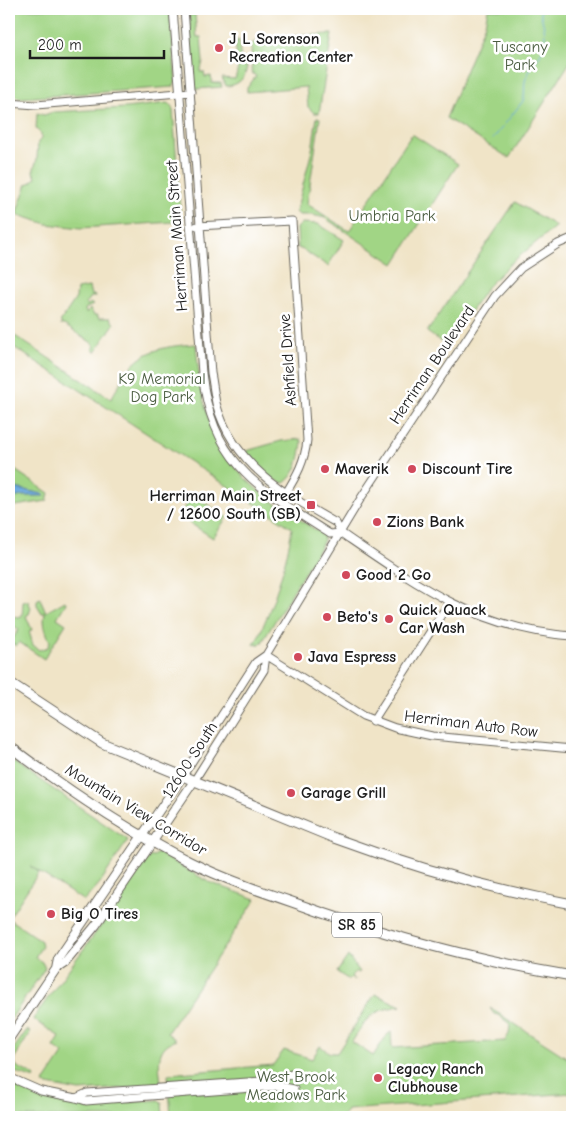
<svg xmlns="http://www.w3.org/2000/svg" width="581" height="1126" viewBox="0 0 581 1126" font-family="'Comic Neue',sans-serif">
  <rect width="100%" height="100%" fill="#fff"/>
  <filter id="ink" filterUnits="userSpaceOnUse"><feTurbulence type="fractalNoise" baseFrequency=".02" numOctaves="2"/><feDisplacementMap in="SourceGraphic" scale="10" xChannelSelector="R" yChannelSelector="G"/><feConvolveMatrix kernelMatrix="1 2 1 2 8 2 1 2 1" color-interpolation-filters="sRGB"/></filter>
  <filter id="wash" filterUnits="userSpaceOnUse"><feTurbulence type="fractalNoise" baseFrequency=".0096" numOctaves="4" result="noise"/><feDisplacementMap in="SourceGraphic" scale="20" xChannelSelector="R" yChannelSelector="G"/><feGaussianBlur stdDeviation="1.12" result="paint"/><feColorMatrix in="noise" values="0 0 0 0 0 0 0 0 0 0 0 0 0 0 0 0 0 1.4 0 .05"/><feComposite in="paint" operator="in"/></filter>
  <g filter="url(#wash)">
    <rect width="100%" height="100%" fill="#f0e4c7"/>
    <path fill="#a1d585" stroke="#5e7850" d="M9,9H170L176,82L173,87L21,98L9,94Z
      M488,9H572V59L509,158L446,118L485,24Z
      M195,10L191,15L195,14L197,37H201L203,62L200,72H204L205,77L211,76L212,83H221L222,87L196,89L194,87L189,11Z
      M332,34L319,113H314L308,107L306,87L247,92V88L256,76L252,73L251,44C265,35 313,35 332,34Z
      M239,40L241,66H247C246,78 238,86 226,86L222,78L235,79L240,61L237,60L235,41Z
      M167,103L171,105L173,110L181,220L174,222L81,228L47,224L18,215L17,211L27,184L32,182L36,177L33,172L37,159L38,142L41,139V134L36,129L37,113L44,115L53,112L126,108Z
      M317,117L320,118L307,204L349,231L412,134L458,164L394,264L325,218L312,215H299L296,212L312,150Z
      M515,202L556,226L510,264L487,287L447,346L427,332Z
      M302,223L318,224L344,240L328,266L303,250L298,248L297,228Z
      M89,287L91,295H94L95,297H91L86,304L87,306L90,303L93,305L85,309L86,313L90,309L94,315H98V318H110L114,324L95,352L92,349L95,347L92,343L64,325H60L62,323L60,322L76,298L77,289Z
      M9,332L111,399C116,390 121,381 127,372C144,348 169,346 196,344C201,408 211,453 264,495C282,509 302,521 321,533L324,537L323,542L261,644L254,645V642H256C273,606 286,567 292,528L9,344Z
      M301,439L302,442C300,457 298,473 284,483C266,479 258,465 246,451L281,441Z
      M9,466L49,493L47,501L9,507Z
      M193,495L227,517L213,538L179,516Z
      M40,598L46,612L65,601L66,603L57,618L66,624L44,659L19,642L16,646L10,642L19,630L9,624V616L22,617L23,602L28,601L31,608L29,614L26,616L32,630L29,631L33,645L39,650L48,647L50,642C47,634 42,624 45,613H42L37,605V600Z
      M9,759L128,840L100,883L84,901L30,866L39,872L9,918Z
      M158,853L209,882L256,899L167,1033L176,1040C155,1047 159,1065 161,1083L159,1086L79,1091L43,1084L63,1054L54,1047L60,1037L33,1019C71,964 113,912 150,856L152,857Z
      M9,919L41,941L42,946L35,957L42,962L45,968L9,1022Z
      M348,956L360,972L358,973L356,971L351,976L354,979V980L351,978L349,980L337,972Z
      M375,994L401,1006C370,1011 368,1016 352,1042L373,1056L387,1035L391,1032L392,1048L505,1041L509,1034L510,1024L498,1015L494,1014L490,1008L572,1061V1093L347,1110L343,1117H171L168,1074L273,1065L284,1050L312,1059L320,1046L330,1053H337Z
      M27,1030L30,1032L29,1035L14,1059L16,1066L33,1075L35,1077L34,1079L15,1072L9,1067V1055Z
      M9,1084C61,1110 103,1104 159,1100L162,1103L163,1117H9Z"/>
    <path fill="#6ba9dd" stroke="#44627c" d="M15,488L43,494L45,496H22L9,499V489Z"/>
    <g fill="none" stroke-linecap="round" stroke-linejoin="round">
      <path stroke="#6ba9dd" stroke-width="1" d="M493,139L523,101C526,93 523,86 526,78C532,63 546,53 545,36C545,27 541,18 540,9"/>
    </g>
  </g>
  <g filter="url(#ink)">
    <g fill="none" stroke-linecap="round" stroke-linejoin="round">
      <defs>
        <path id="secondary" d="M173,9L202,373C212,464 260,489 330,534L341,533
          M184,9L211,373C213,383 214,393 216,403C233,465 285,494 336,523L341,533
          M9,103L36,105L191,92
          M197,226L292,221L307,440C305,461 297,475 286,493
          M341,533C417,585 477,629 572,636
          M266,655L363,716L395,728L432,736L572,749
          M373,721L443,612L451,603
          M182,777L256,662L266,655
          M194,781L264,670L266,655L361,498L495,296L521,268L558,244L572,238
          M9,1077L41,1091L76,1098L86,1101L279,1086L294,1089
          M76,1098L87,1093L277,1080L294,1073"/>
        <path id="primary" d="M56,969L58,959L182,777
          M9,1039L56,969L65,963L96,925L194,781"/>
        <path id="highway" d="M9,682L102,743L334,838C412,867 491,889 572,904
          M9,746C66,789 126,830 190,862C222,878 257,890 292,902C383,935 476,960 572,976"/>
      </defs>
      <use href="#secondary" stroke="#666258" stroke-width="9"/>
      <use href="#primary" stroke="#666258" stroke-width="10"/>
      <use href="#highway" stroke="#666258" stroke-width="11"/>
      <use href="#secondary" stroke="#fff" stroke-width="7"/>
      <use href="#primary" stroke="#fff" stroke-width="8"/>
      <use href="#highway" stroke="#fff" stroke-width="9"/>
    </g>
  </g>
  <g fill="#d1495b" stroke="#fff" stroke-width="2">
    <circle cx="219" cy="48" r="5"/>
    <circle cx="325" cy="469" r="5"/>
    <circle cx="412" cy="469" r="5"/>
    <rect x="306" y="500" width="10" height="10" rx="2.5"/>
    <circle cx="377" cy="522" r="5"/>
    <circle cx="346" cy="575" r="5"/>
    <circle cx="327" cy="617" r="5"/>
    <circle cx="389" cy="619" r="5"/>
    <circle cx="298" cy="657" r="5"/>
    <circle cx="291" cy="793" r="5"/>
    <circle cx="51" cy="914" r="5"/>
    <circle cx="378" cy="1078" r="5"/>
  </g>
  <g text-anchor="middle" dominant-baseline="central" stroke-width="5" stroke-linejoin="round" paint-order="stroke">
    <rect fill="#fff" stroke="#606060" stroke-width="1" x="332" y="912.5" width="50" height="25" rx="4"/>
    <g font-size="15" font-weight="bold" fill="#1c1c1c">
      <text x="357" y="925">SR 85</text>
    </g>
    <g font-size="16" font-weight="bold" fill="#1c1c1c" stroke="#fff" text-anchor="start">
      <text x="229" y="39">J L Sorenson<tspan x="229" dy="18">Recreation Center</tspan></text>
      <text x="335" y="469">Maverik</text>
      <text x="422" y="469">Discount Tire</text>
      <text x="301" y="496" text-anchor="end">Herriman Main Street<tspan x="301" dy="18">/ 12600 South (SB)</tspan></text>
      <text x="387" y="522">Zions Bank</text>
      <text x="356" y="575">Good 2 Go</text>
      <text x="399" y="610">Quick Quack<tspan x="399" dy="18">Car Wash</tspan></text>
      <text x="337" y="617">Beto's</text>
      <text x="308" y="657">Java Espress</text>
      <text x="301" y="793">Garage Grill</text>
      <text x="61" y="914">Big O Tires</text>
      <text x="388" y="1069">Legacy Ranch<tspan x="388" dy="18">Clubhouse</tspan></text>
    </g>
    <g font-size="16" fill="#4b5d41" stroke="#fff">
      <text x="520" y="47">Tuscany<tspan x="520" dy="18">Park</tspan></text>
      <text x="392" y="216">Umbria Park</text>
      <text x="162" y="379">K9 Memorial<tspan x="162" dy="18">Dog Park</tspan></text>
      <text x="296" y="1077">West Brook<tspan x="296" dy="18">Meadows Park</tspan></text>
    </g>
    <g font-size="16" fill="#1c1c1c" stroke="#fff">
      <text transform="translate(177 236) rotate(-94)">Herriman Main Street</text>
      <text transform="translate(288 360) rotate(-94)">Ashfield Drive</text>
      <text transform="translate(432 365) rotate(-56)">Herriman Boulevard</text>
      <text transform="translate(471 724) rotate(7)">Herriman Auto Row</text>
      <text transform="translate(190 760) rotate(-57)">12600 South</text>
      <text transform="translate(136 810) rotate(31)">Mountain View Corridor</text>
    </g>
  </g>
  <rect width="581" height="1126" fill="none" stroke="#fff" stroke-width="30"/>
  <path d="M30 50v8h134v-8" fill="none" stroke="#1c1c1c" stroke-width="2.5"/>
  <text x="38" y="50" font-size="15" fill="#1c1c1c" stroke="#ffffff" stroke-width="4" paint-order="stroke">200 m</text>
</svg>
